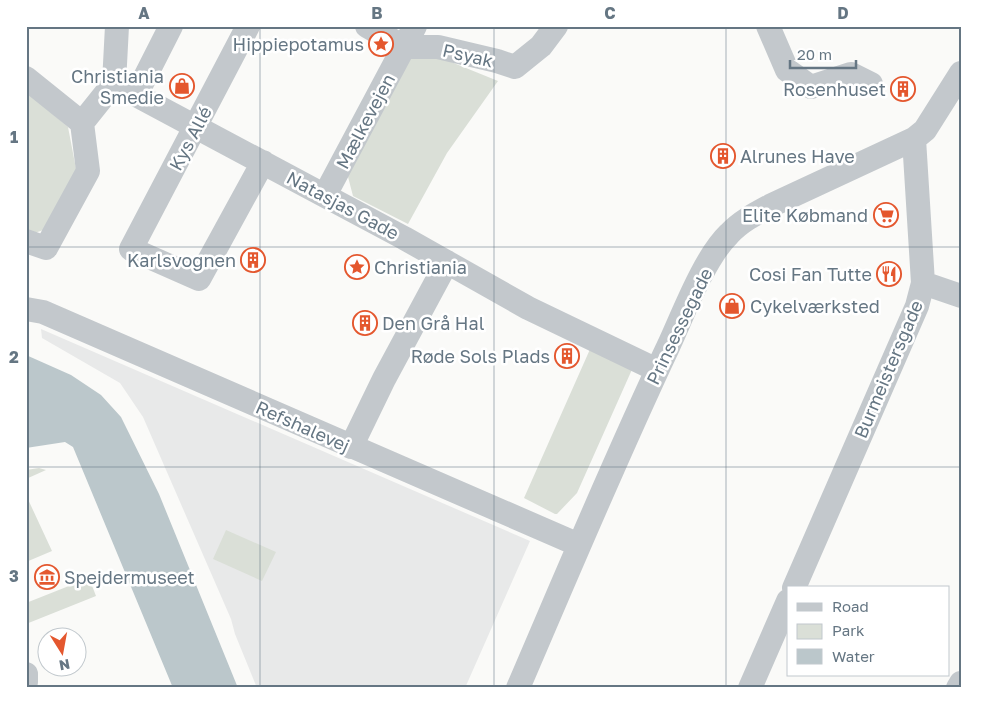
<svg xmlns="http://www.w3.org/2000/svg" width="987" height="714" viewBox="0 0 987 714" font-family="'Golos Text',sans-serif">
  <rect width="100%" height="100%" fill="#fafaf8"/>
  <path fill="#e8e9e9" d="M41,329L530,541L465,688H257L235,634L231,619L143,417L120,383L42,338Z"/>
  <path fill="#dadfd7" d="M429,53L498,81L447,153L408,224L353,196L347,173L409,59Z
    M26,91L68,127L77,174L46,229L29,235L26,232Z
    M591,347L634,365L577,493L557,514H555L524,498Z
    M39,468L46,470L26,479V470Z
    M26,495L52,551L26,562Z
    M226,530L276,552L262,581L213,559Z
    M89,578L96,596L26,624V603Z"/>
  <path fill="#bbc7cb" d="M26,355L71,375L101,395L121,417L159,494L238,688H173L73,447L65,442L26,448Z"/>
  <g fill="none" stroke-linecap="round" stroke-linejoin="round">
    <path stroke="#c3c8cc" stroke-width="24" d="M248,26L131,249L199,279L263,162
      M367,26L404,47H438L497,61L515,67L541,46L556,26
      M768,26L787,70L811,87L851,74L871,84
      M26,78L82,123
      M114,83L117,26
      M136,95L404,238L528,308L657,370
      M325,195L415,26
      M26,241L46,248L88,171L82,123L114,83L136,95L171,26
      M923,283L961,296
      M26,309L43,312L579,545
      M351,447L384,379L447,262
      M794,588L917,306L923,283L914,139
      M26,674V682
      M518,688C567,574 615,459 668,347C683,315 704,258 729,234C740,222 755,214 770,206L914,139L925,130L961,73
      M750,688L788,601
      M958,688L961,683"/>
  </g>
  <path fill="none" stroke="#657683" stroke-width="1" stroke-opacity="0.55" d="M260,26V688M494,26V688M726,26V688M26,247H961M26,467H961"/>
  <defs>
    <symbol id="sight-ring" viewBox="-11 -11 22 22"><circle r="9.5" fill="#fff" stroke="#e4572e" stroke-width="1.5"/><path d="M0-6L1.8-2.2L6-1.7L2.9 1.2L3.7 5.4L0 3.3L-3.7 5.4L-2.9 1.2L-6-1.7L-1.8-2.2Z" fill="#e4572e"/></symbol>
    <symbol id="shop-ring" viewBox="-11 -11 22 22"><circle r="9.5" fill="#fff" stroke="#e4572e" stroke-width="1.5"/><path d="M-5-2.5h2.3a2.7 3.5 0 0 1 5.4 0H5L5.5 6h-11ZM-1.5-2.5h3a1.5 2.3 0 0 0-3 0Z" fill="#e4572e"/></symbol>
    <symbol id="building-ring" viewBox="-11 -11 22 22"><circle r="9.5" fill="#fff" stroke="#e4572e" stroke-width="1.5"/><path d="M-4-6H4V6H1V3H-1V6H-4ZM-2.5-4.3h1.7v1.8h-1.7ZM.8-4.3h1.7v1.8H.8ZM-2.5-1h1.7V.8h-1.7ZM.8-1h1.7V.8H.8Z" fill="#e4572e"/></symbol>
    <symbol id="supermarket-ring" viewBox="-11 -11 22 22"><circle r="9.5" fill="#fff" stroke="#e4572e" stroke-width="1.5"/><path d="M-6-5.5h2.5l.6 2H6L4.5 2H-2.5L-4.4-4H-6ZM-1.5 3.2a1.3 1.3 0 1 0 .1 0ZM3 3.2a1.3 1.3 0 1 0 .1 0Z" fill="#e4572e"/></symbol>
    <symbol id="restaurant-ring" viewBox="-11 -11 22 22"><circle r="9.5" fill="#fff" stroke="#e4572e" stroke-width="1.5"/><path d="M-5-6h1v4h1v-4h1v4h1v-4h1v5L-1.5 .5V6h-2V.5L-5-1ZM5-6V6H3V1.5H1.5Q1.5-4 5-6Z" fill="#e4572e"/></symbol>
    <symbol id="museum-ring" viewBox="-11 -11 22 22"><circle r="9.5" fill="#fff" stroke="#e4572e" stroke-width="1.5"/><path d="M0-6L6-3V-2H-6V-3ZM-5-1h2V3h-2ZM-1-1h2V3h-2ZM3-1h2V3H3ZM-6 4H6V6H-6Z" fill="#e4572e"/></symbol>
  </defs>
  <g fill-rule="evenodd">
    <use href="#sight-ring" x="367" y="30" width="28" height="28"/>
    <use href="#shop-ring" x="168" y="72" width="28" height="28"/>
    <use href="#building-ring" x="889" y="75" width="28" height="28"/>
    <use href="#building-ring" x="709" y="142" width="28" height="28"/>
    <use href="#supermarket-ring" x="872" y="201" width="28" height="28"/>
    <use href="#building-ring" x="239" y="246" width="28" height="28"/>
    <use href="#sight-ring" x="343" y="253" width="28" height="28"/>
    <use href="#restaurant-ring" x="875" y="260" width="28" height="28"/>
    <use href="#shop-ring" x="718" y="292" width="28" height="28"/>
    <use href="#building-ring" x="351" y="309" width="28" height="28"/>
    <use href="#building-ring" x="553" y="342" width="28" height="28"/>
    <use href="#museum-ring" x="33" y="563" width="28" height="28"/>
  </g>
  <g text-anchor="middle" dominant-baseline="central" stroke-width="5" stroke-linejoin="round" paint-order="stroke">
    <g font-size="18" fill="#657683" stroke="#fff" text-anchor="end">
      <text x="364" y="44">Hippiepotamus</text>
      <text x="164" y="76">Christiania<tspan x="164" dy="21">Smedie</tspan></text>
      <text x="886" y="89">Rosenhuset</text>
      <text x="740" y="156" text-anchor="start">Alrunes Have</text>
      <text x="868" y="215">Elite Købmand</text>
      <text x="236" y="260">Karlsvognen</text>
      <text x="374" y="267" text-anchor="start">Christiania</text>
      <text x="872" y="274">Cosi Fan Tutte</text>
      <text x="750" y="306" text-anchor="start">Cykelværksted</text>
      <text x="382" y="323" text-anchor="start">Den Grå Hal</text>
      <text x="550" y="356">Røde Sols Plads</text>
      <text x="64" y="577" text-anchor="start">Spejdermuseet</text>
    </g>
    <g font-size="18" fill="#657683" stroke="#fff">
      <text transform="translate(468 55) rotate(13)">Psyak</text>
      <text transform="translate(365 121) rotate(-62)">Mælkevejen</text>
      <text transform="translate(190 138) rotate(-62)">Kys Allé</text>
      <text transform="translate(343 205) rotate(28)">Natasjas Gade</text>
      <text transform="translate(679 326) rotate(-64)">Prinsessegade</text>
      <text transform="translate(888 369) rotate(-67)">Burmeistersgade</text>
      <text transform="translate(303 426) rotate(24)">Refshalevej</text>
    </g>
  </g>
  <rect width="987" height="714" fill="none" stroke="#ffffff" stroke-width="55"/>
  <rect x="787" y="586" width="162" height="90" fill="#ffffff" stroke="#c1c8cd"/>
  <rect x="797" y="603" width="25" height="8" fill="#c3c8cc" stroke="#c1c8cd"/>
  <text x="832" y="612" font-size="15" fill="#657683">Road</text>
  <rect x="797" y="624" width="25" height="15" fill="#dadfd7" stroke="#c1c8cd"/>
  <text x="832" y="636" font-size="15" fill="#657683">Park</text>
  <rect x="797" y="649" width="25" height="15" fill="#bbc7cb" stroke="#c1c8cd"/>
  <text x="832" y="662" font-size="15" fill="#657683">Water</text>
  <g transform="translate(62 652) rotate(169)"><circle r="24" fill="#ffffff" stroke="#c1c8cd"/>
  <path d="M0-4L9 19L0 12L-9 19Z" fill="#e4572e"/>
  <text y="-8" font-size="14" font-weight="bold" text-anchor="middle" fill="#657683">N</text>
  </g>
  <path d="M790 60v8h66v-8" fill="none" stroke="#657683" stroke-width="2.5"/>
  <text x="797" y="60" font-size="15" fill="#657683" stroke="#ffffff" stroke-width="4" paint-order="stroke">20 m</text>
  <rect x="28" y="28" width="932" height="658" fill="none" stroke="#657683" stroke-width="2"/>
  <g font-size="16" text-anchor="middle" font-weight="bold" fill="#657683">
    <text x="144" y="19">A</text>
    <text x="377" y="19">B</text>
    <text x="610" y="19">C</text>
    <text x="843" y="19">D</text>
    <text x="14" y="143">1</text>
    <text x="14" y="363">2</text>
    <text x="14" y="582">3</text>
  </g>
</svg>
